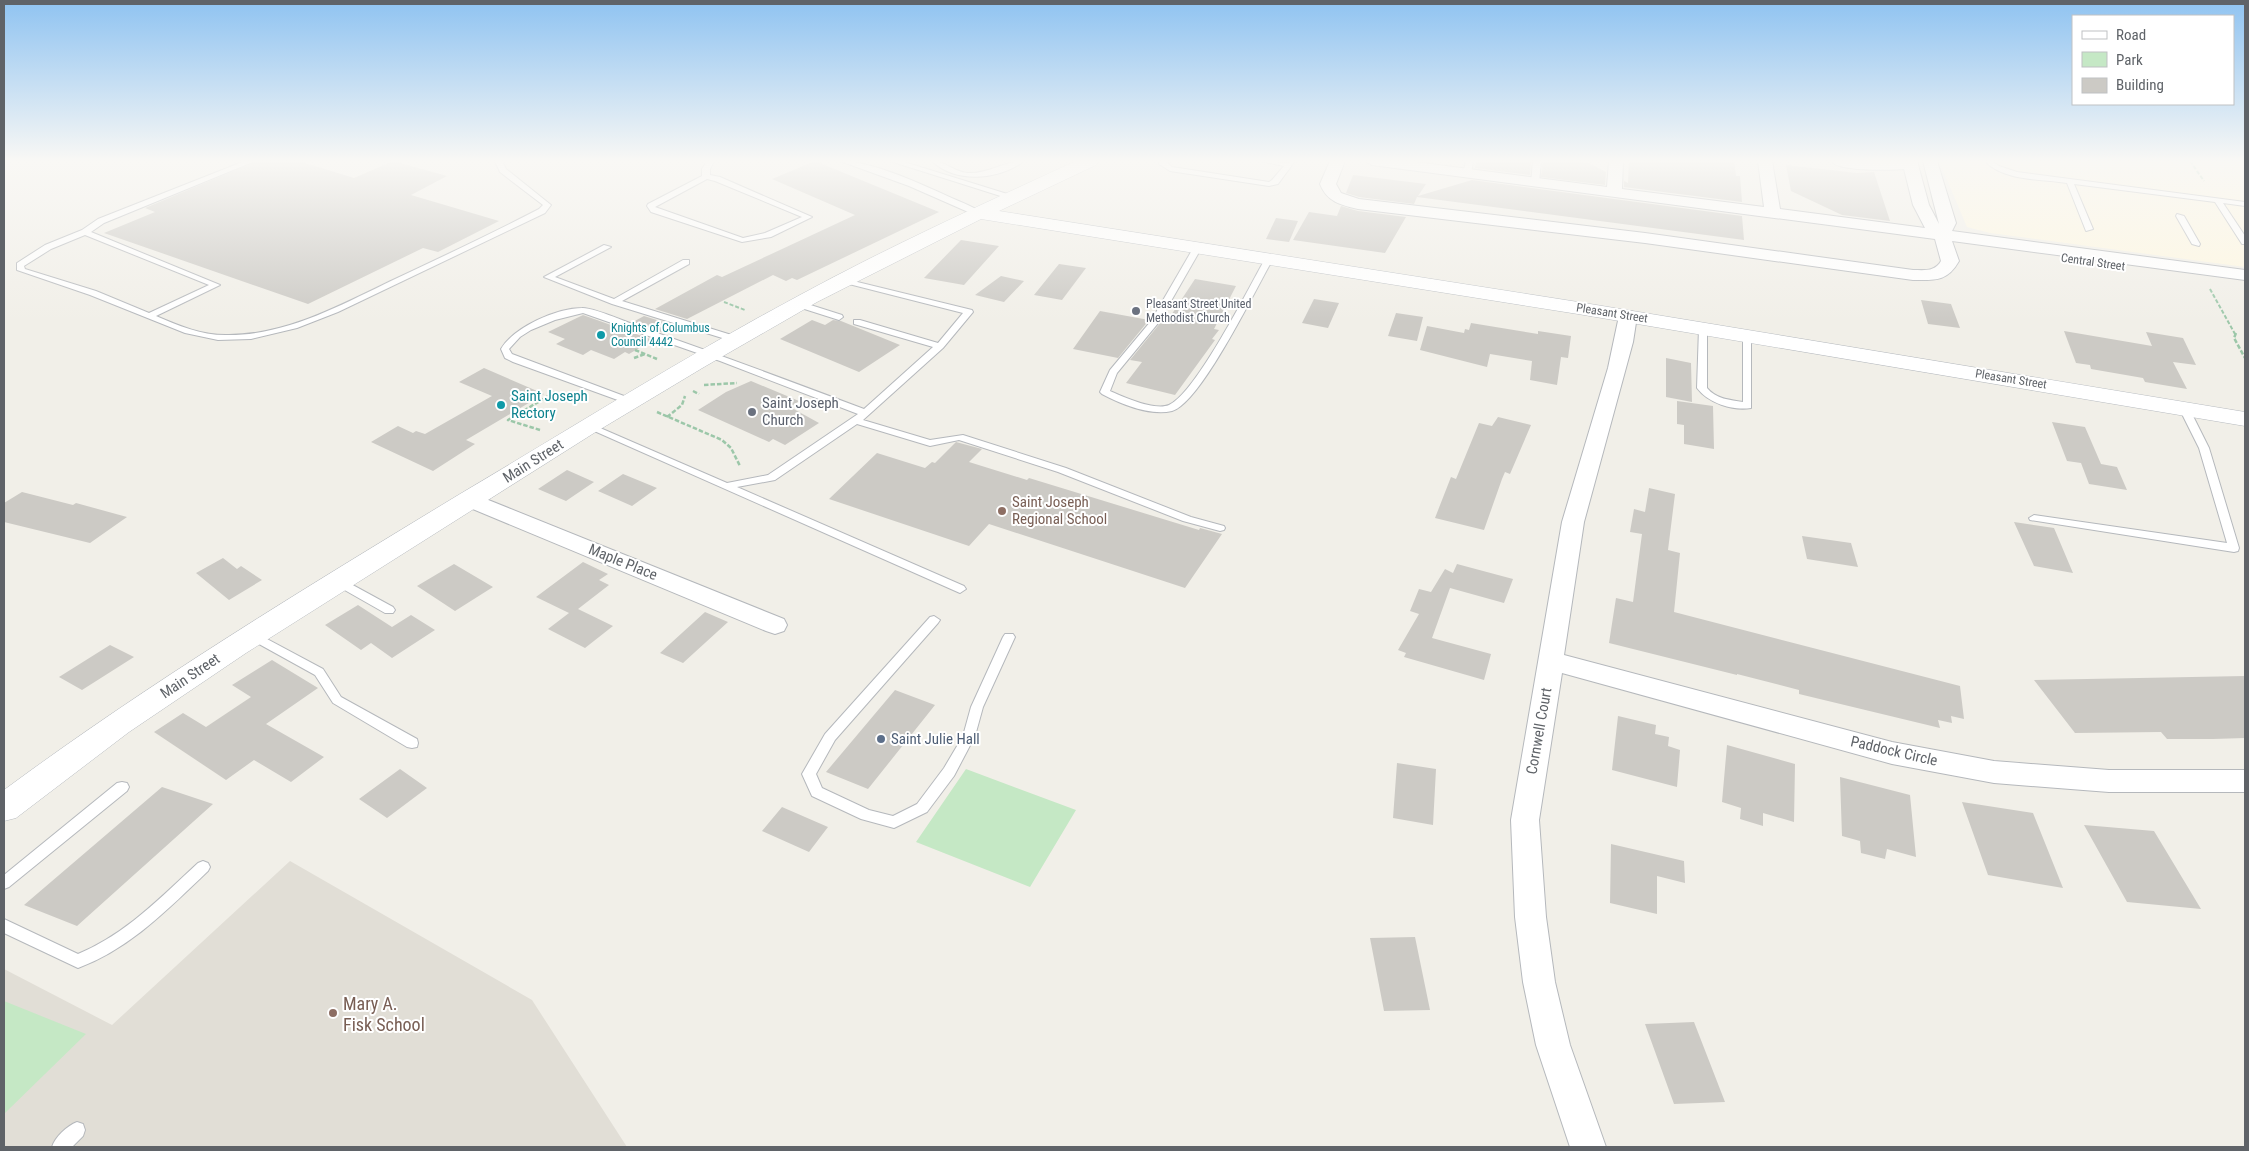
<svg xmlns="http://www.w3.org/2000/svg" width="2249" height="1151" viewBox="0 0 2249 1151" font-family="'Roboto Condensed',sans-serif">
  <rect width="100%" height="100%" fill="#f1efe8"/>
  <path fill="#fef7e0" d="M1939,161H2245V267L1990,233L1967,227Z"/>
  <path fill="#e1ded6" d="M290,861L532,1000L627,1147H4V969L112,1025Z"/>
  <path fill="#c5e8c5" d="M966,769L1076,810L1030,887L916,842Z
    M4,1001L86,1034L4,1114Z"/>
  <path fill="#cccac5" d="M257,161H299L354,178L393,161L447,176L411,195L499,221L438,252L423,248L308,304L104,233L155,212L145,208Z
    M815,161L939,212L797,280L792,278L786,281L773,275L687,319L655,309L717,275L722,277L855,215L772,179Z
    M1476,161H1531L1530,175L1475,168Z
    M1543,161L1589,163L1606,172L1605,185L1541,177Z
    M1629,161H1734L1736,176H1740L1742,202L1624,187V181L1628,183Z
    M1786,165L1857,173L1874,172L1890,221L1842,215L1791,191Z
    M1353,175L1426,184L1418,196L1472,180L1742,216L1744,240L1417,197L1414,204L1359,197L1346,193Z
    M1341,206L1358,211L1406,217L1385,253L1293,240L1309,212L1337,216Z
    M1276,218L1298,221L1289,242L1266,239Z
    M961,240L999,246L964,285L924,278Z
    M1059,264L1086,268L1062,300L1034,295Z
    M1001,276L1024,281L1004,302L975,295Z
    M1195,279L1236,286L1214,329L1219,330L1212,339L1215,340L1175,395L1126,383L1142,362L1130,360L1161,322L1166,323Z
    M1314,299L1339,303L1328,328L1302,323Z
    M1921,300L1951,304L1960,328L1928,324Z
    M1100,311L1149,320L1118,358L1073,349Z
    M1396,313L1423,317L1417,341L1388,336Z
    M583,315L653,340L629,354L625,352L614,359L591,350L583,355L556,344L565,339L548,332Z
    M644,316L676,326L664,333L633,322Z
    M812,320L825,325L833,320L841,321L900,345L859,372L780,339Z
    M1471,323L1538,334V331L1571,336L1568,358L1561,357L1557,385L1530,380L1532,361L1490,354L1487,367L1420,350L1427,326L1464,333L1465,329L1469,330Z
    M2064,331L2152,346L2146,332L2183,338L2196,365L2173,362L2187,389L2145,382L2143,378L2091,369L2090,365L2076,363Z
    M1666,358L1691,363L1692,402L1666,397Z
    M484,368L544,394L466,440L475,444L433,471L371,442L398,426L413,433L416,431L425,434L492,396L459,382Z
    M751,381L799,401L790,407L819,423L785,445L773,439L769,442L698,410L726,392Z
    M1677,401L1713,406L1714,449L1684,444V425L1677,424Z
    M1498,417L1531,425L1510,474L1505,472L1502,479L1484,530L1435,518L1451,477L1456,479L1479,423L1492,426Z
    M2052,422L2085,427L2101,464L2117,467L2127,490L2089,484L2081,463L2067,461Z
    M956,442L982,449L969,462L1027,480L1029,478L1199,530L1200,528L1222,534L1185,588L989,524L969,546L829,499L877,453L925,468L932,462L935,463Z
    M567,470L594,482L566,501L538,489Z
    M623,474L657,488L632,506L598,491Z
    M1649,488L1675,494L1668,550L1680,553L1674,612L1960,686L1964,719L1951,716L1952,723L1938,720L1940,728L1799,694V690L1737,674V675L1609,643L1616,598L1633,602L1642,534L1630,532L1634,509L1645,512Z
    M22,492L73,505L76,503L127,517L90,543L4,522V503Z
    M2014,522L2054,528L2073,573L2034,566Z
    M1802,536L1851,543L1858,567L1807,559Z
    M223,558L237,569L241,566L262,580L229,600L196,573Z
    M583,562L608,574L599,580L609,585L578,609L613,626L585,648L548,629L569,613L536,597Z
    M454,564L493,587L455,611L417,586Z
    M1457,564L1513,579L1504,603L1450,588L1432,638L1491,654L1484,680L1404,657L1406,653L1398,650L1419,614L1410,611L1419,589L1431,592L1445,569L1453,573Z
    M358,605L392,627L411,615L435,630L392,658L371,643L361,650L325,625Z
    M705,612L728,622L683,663L660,653Z
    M110,645L134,657L82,690L59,677Z
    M272,660L318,688L266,724L324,757L291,782L254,760L226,780L154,732L183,713L206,727L251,697L232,685Z
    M2245,676V738L2213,739H2167L2161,732L2075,733L2034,680Z
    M895,690L935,705L868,789L826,772Z
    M1618,716L1656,725L1655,734L1669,737L1668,746L1680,750L1677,787L1612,770Z
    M1727,745L1795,764L1794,822L1763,813V826L1740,819L1741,808L1722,802Z
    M1397,763L1436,769L1433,825L1393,818Z
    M400,769L427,788L387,818L359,799Z
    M1840,777L1910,795L1916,857L1887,849L1885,859L1861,853L1860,841L1842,836Z
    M162,787L213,804L77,926L24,905Z
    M1962,802L2033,813L2063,888L1988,875Z
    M782,807L828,827L809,852L762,831Z
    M2084,825L2154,831L2201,909L2127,902Z
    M1611,844L1684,861L1685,883L1657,876V914L1610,903Z
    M1415,937L1430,1010L1384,1011L1370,938Z
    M1694,1022L1725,1102L1674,1104L1645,1024Z"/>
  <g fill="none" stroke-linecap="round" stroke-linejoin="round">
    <defs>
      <path id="lane" d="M245,161H255L104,223L91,232L220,285L156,316C179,326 203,336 229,335C287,335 341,305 393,280C442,257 491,234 539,209L543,205L500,172L495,161H502L506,169L551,205L545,213L338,312L297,328L251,339L218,340L185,333L90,295L17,270V263L45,245L82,230L98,219ZM85,235L209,285L149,313L96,291L25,269L24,266L51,249Z
        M707,161H714L710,169V175L720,177L812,217L771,237L742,242L651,212L647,206L648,204L702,176V169ZM707,179L715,181L802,217L765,233L743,238L655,207Z
        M840,161C873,161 923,185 954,199C963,203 974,207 982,213L975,215L909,186Z
        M890,161H901L1017,197L1010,199Z
        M932,161C945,161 954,172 968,173C988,174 1005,161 1024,161C999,180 956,184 932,161Z
        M1158,161H1165L1172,167L1269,182L1272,180L1284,166L1261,161L1287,163L1295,161L1278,184L1269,186L1170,171L1159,164Z
        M1466,161H1473L1471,174L1467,176L1463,174Z
        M1533,161H1541L1539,183L1535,185L1531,183Z
        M1985,161H1992L1999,166L2017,172L2245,202V206L2223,203L2245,236V244H2242L2215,202L2074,184L2093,229L2086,231L2067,183C2041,179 2003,181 1985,161Z
        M2177,214L2184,216L2200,244L2199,246L2192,244L2176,216Z
        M604,245L611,247L555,277L614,299L683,260H689V264L622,301L738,337V341H732L612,304L544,277Z
        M1195,245L1202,247L1159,322L1117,373L1110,391C1123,397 1155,411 1169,405C1196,393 1248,289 1265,259L1269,257L1273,259C1256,288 1201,403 1172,411C1150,416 1121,404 1102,394L1100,392L1110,370L1151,321Z
        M841,278L972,310L973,312L943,348L863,420L930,440L963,435L1066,468L1191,517L1224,526L1225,528L1224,530L1220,531L1183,521L1058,472L959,440L930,446L857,424L775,480L737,487L964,586L966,589L960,593L583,426L588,423L591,424L727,483L768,475L858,414L720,361L583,313L555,320L531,330L520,337L509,349L512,354L632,399V403H626L513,362L505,358L501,349C514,327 557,308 582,308C593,307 631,324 643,328C717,354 790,381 864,409L933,347L854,324V320H860L938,343L963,313L841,282Z
        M798,301L842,315L843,317L839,320L795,306V302Z
        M1703,325L1707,328V388C1716,399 1730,400 1743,402V335L1747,332L1751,335V408C1733,411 1708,403 1697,388L1699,328Z
        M2184,405L2189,408L2209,448L2239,548L2238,551L2234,552L2030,520L2029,518L2034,515L2227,543L2199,448L2179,408Z
        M338,577L393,607L395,610L393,613H385L334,584L332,581L334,578Z
        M934,616L940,620L938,623L835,740L816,774L822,788L869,810L893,816L917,804L944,768L963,736L971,707L1003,637L1005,634H1013L1015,637L983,707L975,736L954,776L927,812L894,828L861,819L812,796L802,774L825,734L930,617Z
        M252,631L323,669L341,697L417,739L418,743L417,747L412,748L407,747L333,703L315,675L248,638L246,635L248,632Z
        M122,782L127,783L129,787L127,791L9,887L4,889V875L117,783Z
        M203,861L208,863L210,867L208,871C168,909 131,948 78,968L4,933V919L78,954C126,934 161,897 198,863Z
        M77,1122L83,1124L85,1130L83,1136L72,1147H52C55,1137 67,1126 77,1122Z"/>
      <path id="street" d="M1330,161H1345L1336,184L1341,193L1359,199L1645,233L1913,270C1924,270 1935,272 1941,261L1935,239L1372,165L1365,161H1408L1607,187L1609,161H1623L1622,189L1764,207L1758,161H1772L1780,209L1925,228L1913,205L1904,169C1890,170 1839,172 1831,161H1917L1929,205L1939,224L1923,161H1937L1956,223L1952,231L2245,270V280L1952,241L1959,261C1947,282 1935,280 1913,280L1645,243L1358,209C1341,205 1327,202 1320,184Z
        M1628,311L1634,312L1637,316L1633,342L1584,522L1564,655L1892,742L1994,761L2109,770H2245V792H2109L1994,783L1892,764L1562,673L1539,820L1546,917L1555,982L1570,1045L1606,1147H1570L1536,1045L1523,982L1515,917L1511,820L1562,522L1608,368L1619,316L1622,312Z
        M471,493L784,619L787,625L784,631L775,634L766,631L463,505L460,500L463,495Z"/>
      <path id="secondary" d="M1076,161H1099L1096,165L999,211L1578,302L2245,412V426L1578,314L981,219L817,302L704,367L594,433L246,653L129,732L16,818L4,821V790C150,682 305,588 460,494C573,427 684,357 800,295C890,246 983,204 1076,161Z"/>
    </defs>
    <use href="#lane" stroke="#b5b8bc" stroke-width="2"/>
    <use href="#street" stroke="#b5b8bc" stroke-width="2"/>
    <use href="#secondary" stroke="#b6babf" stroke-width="1"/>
    <path stroke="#9cc7a9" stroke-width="2" stroke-dasharray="4 2" stroke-linecap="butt" d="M2190,161L2204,181
      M2210,289L2235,334
      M724,302L745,310"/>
    <path stroke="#9cc7a9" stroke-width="2.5" stroke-dasharray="4.5 2" stroke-linecap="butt" d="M2236,333L2234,338L2245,358
      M635,350L657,359
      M634,358L645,354
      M704,385L737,383
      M693,391L699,394
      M657,412L722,440L731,448L740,466
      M667,417L682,405L685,396
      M540,430L508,420L555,392"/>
    <use href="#lane" fill="#fff" fill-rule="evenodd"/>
    <use href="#street" fill="#fff" fill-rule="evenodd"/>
    <use href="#secondary" fill="#fff" fill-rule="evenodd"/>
  </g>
  <linearGradient id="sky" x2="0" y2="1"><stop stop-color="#8fc3f1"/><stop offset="0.5" stop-color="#f9f8f5"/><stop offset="1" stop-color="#f9f8f5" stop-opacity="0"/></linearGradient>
  <rect width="2249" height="322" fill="url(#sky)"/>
  <g fill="#6b7280" stroke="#fff" stroke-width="2">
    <circle cx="1136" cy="311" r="5"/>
    <circle cx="752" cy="412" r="5"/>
  </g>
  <g fill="#0f9aa8" stroke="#fff" stroke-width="2">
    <circle cx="601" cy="335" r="5"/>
    <circle cx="501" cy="405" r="5"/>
  </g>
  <g fill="#8d6e63" stroke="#fff" stroke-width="2">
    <circle cx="1002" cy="511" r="5"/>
    <circle cx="333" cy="1013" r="5"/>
  </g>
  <circle fill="#5c6f8a" stroke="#fff" stroke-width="2" cx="881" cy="739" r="5"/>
  <g text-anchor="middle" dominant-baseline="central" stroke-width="4" stroke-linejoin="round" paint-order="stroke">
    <g font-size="12" fill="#5f6368" stroke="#fff">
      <text transform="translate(2093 262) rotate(8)">Central Street</text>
      <text transform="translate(1612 313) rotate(9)">Pleasant Street</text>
      <text transform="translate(2011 379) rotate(9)">Pleasant Street</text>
    </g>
    <g font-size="12" fill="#5b616d" stroke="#fff" text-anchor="start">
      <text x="1146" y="304">Pleasant Street United<tspan x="1146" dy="14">Methodist Church</tspan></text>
    </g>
    <g font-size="12" fill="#0d838f" stroke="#fff" text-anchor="start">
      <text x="611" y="328">Knights of Columbus<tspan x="611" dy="14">Council 4442</tspan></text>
    </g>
    <g font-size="15" fill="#0d838f" stroke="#fff" text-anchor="start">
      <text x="511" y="396">Saint Joseph<tspan x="511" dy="17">Rectory</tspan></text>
    </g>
    <g font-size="15" fill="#5b616d" stroke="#fff" text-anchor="start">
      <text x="762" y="403">Saint Joseph<tspan x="762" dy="17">Church</tspan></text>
    </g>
    <g font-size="15" fill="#5f6368" stroke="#fff">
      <text transform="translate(533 461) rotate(-32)">Main Street</text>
      <text transform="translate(623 562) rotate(22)">Maple Place</text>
      <text transform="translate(190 676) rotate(-34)">Main Street</text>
      <text transform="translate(1539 731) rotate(-80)">Cornwell Court</text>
      <text transform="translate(1894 751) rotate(13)">Paddock Circle</text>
    </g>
    <g font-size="15" fill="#785e54" stroke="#fff" text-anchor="start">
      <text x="1012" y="502">Saint Joseph<tspan x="1012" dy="17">Regional School</tspan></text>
    </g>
    <g font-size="15" fill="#4e5e75" stroke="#fff" text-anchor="start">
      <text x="891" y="739">Saint Julie Hall</text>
    </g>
    <g font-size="18" fill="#785e54" stroke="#fff" text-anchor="start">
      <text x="343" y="1003">Mary A.<tspan x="343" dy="21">Fisk School</tspan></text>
    </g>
  </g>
  <rect width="2249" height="1151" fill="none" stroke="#5f6368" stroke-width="10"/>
  <rect x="2072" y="15" width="162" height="90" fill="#ffffff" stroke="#bfc1c3"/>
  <rect x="2082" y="31" width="25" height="8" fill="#ffffff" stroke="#bfc1c3"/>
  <text x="2116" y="40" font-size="15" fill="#5f6368">Road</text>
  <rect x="2082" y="52" width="25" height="15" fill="#c5e8c5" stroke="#bfc1c3"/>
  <text x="2116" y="65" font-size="15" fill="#5f6368">Park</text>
  <rect x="2082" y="78" width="25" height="15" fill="#cccac5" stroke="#bfc1c3"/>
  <text x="2116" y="90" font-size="15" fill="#5f6368">Building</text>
</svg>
